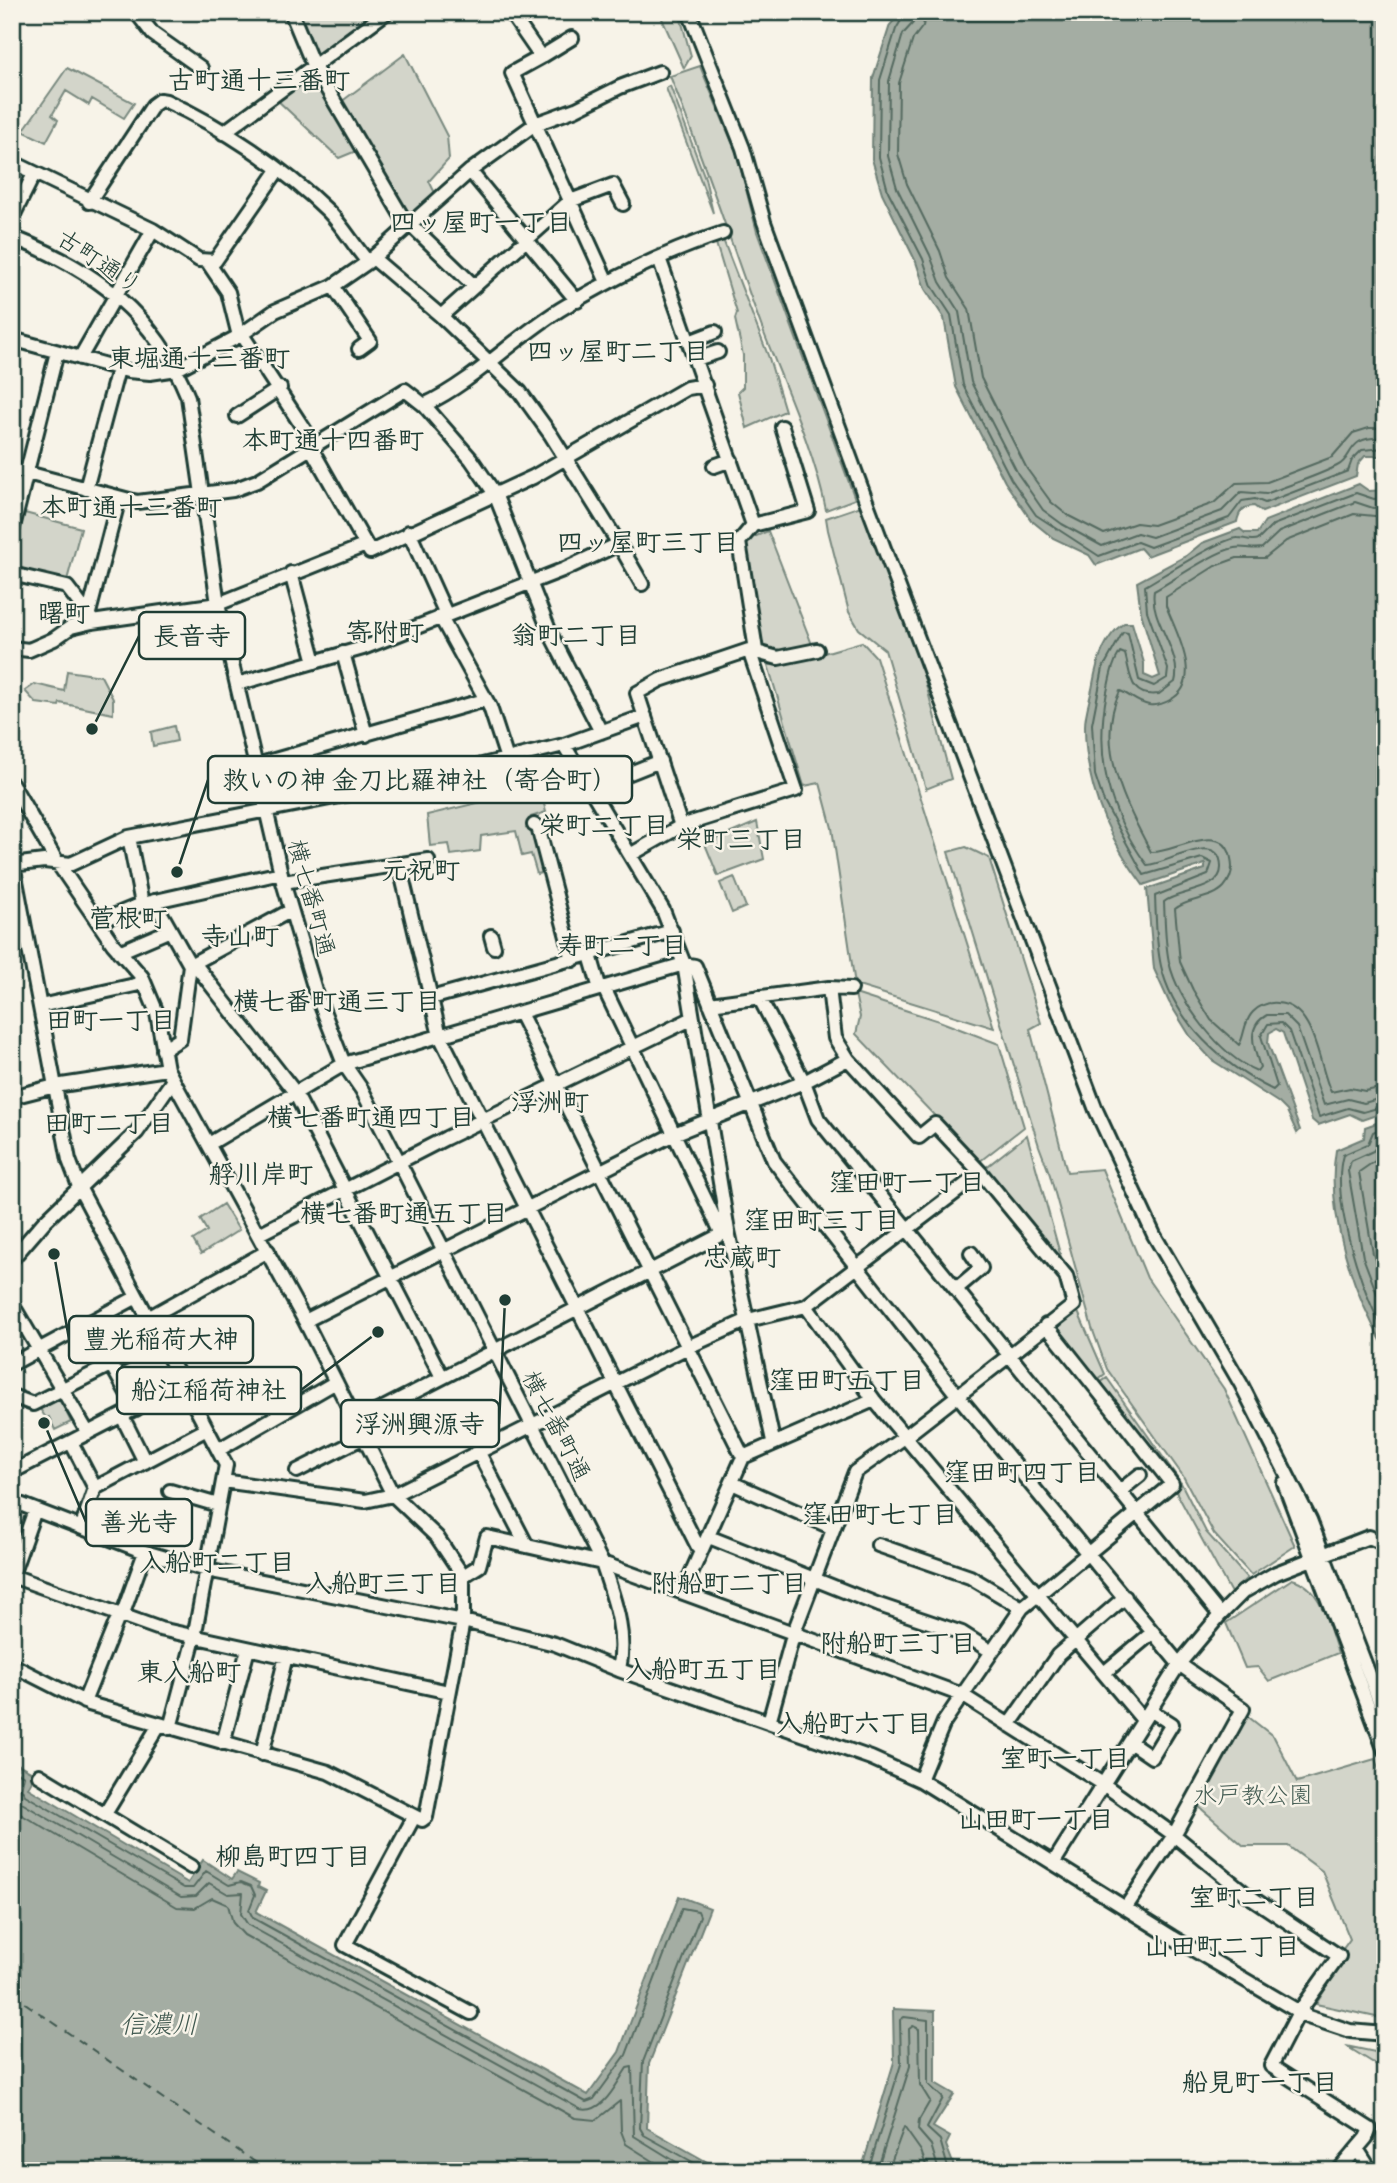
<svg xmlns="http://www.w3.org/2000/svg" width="1397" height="2183" viewBox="0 0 1397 2183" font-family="Pangolin,'Klee One',sans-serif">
  <rect width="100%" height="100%" fill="#f7f3e8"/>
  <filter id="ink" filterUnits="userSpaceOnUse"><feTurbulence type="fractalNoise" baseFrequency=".0143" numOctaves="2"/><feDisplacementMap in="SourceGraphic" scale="14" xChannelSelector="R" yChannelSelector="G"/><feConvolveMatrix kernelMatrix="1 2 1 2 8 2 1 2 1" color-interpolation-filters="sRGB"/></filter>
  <g filter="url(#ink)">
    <path fill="#d3d5ca" stroke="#79897f" stroke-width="2" d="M298,12H375L312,57Z
      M659,12H679L691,56L684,68Z
      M405,54L447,136L449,159L429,181L436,195L409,222L341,102Z
      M700,66L737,154L757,232L855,499L826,510C814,450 784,385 762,328C731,244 704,159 670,76Z
      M67,68L134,103L124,118L92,99L89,105L66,91L52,115L58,120L46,142L23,131Z
      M312,69L361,149L339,158L275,98Z
      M670,86L705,178L713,213L666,88Z
      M722,237L769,358L785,411L747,428L738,392L743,387V355L735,319L737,313L715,240Z
      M861,506L922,669L951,779L926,789L885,650L859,629L849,612L828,530L826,518Z
      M21,512L81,528L66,584L12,570V547Z
      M768,531L813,647L778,655L760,647L743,545L751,533L754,537Z
      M862,642L876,657L994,1028L855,985L832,828L820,783L804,786L768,665L793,662Z
      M67,671L101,676L113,699V714L60,703L59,706L36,703L25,691L35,684L64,691Z
      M174,726L177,741L153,746L151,732Z
      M540,788L546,812L531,817L546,872L537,874L531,854L522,856L516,831L481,836L480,851L451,855L449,844L430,846L427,815Z
      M757,822L764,859L718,876L705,844Z
      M966,847L989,858L1041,1023L1030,1029L1067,1172L1102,1169L1147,1278L1224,1389L1295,1546L1251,1575L1214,1534L1183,1476L1107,1369L1092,1328L1050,1175L1039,1146L948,852Z
      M734,877L746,907L732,913L720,883Z
      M855,994L939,1021L999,1044L1024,1127L979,1162L856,1034L860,1017Z
      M1027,1135L1064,1268L984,1169Z
      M223,1204L239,1230L201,1254L193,1240L207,1231L200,1219Z
      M1075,1305L1105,1374L1094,1382L1051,1326Z
      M1107,1378L1177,1477L1172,1482L1096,1386Z
      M60,1399L71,1422L55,1430L49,1417L46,1418L40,1409Z
      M1181,1483L1206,1532L1247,1578L1231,1593L1174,1488Z
      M1292,1579C1323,1587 1328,1626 1338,1653L1269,1681L1258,1667L1245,1668L1226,1623Z
      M1246,1715L1274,1737L1297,1782L1375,1759L1385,1787V2019L1316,2004L1344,1959L1340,1953L1350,1939L1322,1871L1288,1846H1244L1197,1805Z
      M1346,2046L1385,2054V2070Z"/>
    <path fill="#a4ada3" stroke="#6f8077" stroke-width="2" d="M902,12H1385V456H1365L1358,464L1356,476L1262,512L1254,506C1243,507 1239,511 1237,522L1147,556L1140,548L1096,565L1089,555L1053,538L1031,520L1005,482L956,387L944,318L925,289L916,262L882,193L872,159L873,78L890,25Z
      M1359,484L1369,491L1385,490V1112L1362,1120L1350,1114L1318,1125L1312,1120L1283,1033L1276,1029L1269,1033L1268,1043L1300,1130L1297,1133L1287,1111L1279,1103L1212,1060L1190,1036L1169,1002L1154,969L1147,889L1205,869V864L1143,885C1108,838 1085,785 1085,726C1085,712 1091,697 1093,684C1097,661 1104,637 1124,623H1132L1144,663V675L1153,679L1160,676L1141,613L1137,582L1186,556L1202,543L1240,529L1245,533H1257L1265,521Z
      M1385,1120V1348C1354,1294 1325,1213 1336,1150L1364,1138L1365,1127Z
      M12,1761L36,1774L28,1788L188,1883L203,1860L232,1879L237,1872L259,1883L258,1887L266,1891L256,1912L588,2095L619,2052L679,1896L710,1908L649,2064L647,2128L723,2171H12Z
      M893,2009L935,2011V2083L954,2094L933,2127L950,2137L946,2145L956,2171H861L894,2062Z"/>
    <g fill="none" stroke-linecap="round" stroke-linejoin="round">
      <path stroke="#546a60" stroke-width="2" d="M906,12L896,29L880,80L879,157L888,191L923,259L932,286L951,315L963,385L1011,479L1036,515L1099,556L1137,542L1150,547L1229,518L1242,501L1255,499L1265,503L1348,471L1352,460L1362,450L1385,448
        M915,12L913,23L903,34L889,81L888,156L897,188L930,255L940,282L959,312L971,382L1018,474L1043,510L1062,524L1102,546L1137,533L1152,537L1222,511L1241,492L1266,494C1289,485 1315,477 1337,466C1355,458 1345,435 1385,438
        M926,12L923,26L913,39L899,83L898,154L907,184L940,251L949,278L969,309L981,378L1027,469L1051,502L1067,515L1104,534L1136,523L1153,525L1214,503L1236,483L1267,482L1332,457L1353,433L1369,428H1385
        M1385,497L1374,499L1356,493L1273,525L1259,539C1250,542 1246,538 1238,538C1223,537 1161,577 1145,586L1147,611L1168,669L1167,678L1154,686L1139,680L1128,633L1123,632L1103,668L1092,724L1095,775L1104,802L1144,875L1202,858L1212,863L1208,875L1155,896C1156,919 1156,944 1161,966C1174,1022 1224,1066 1273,1090L1277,1086L1261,1036L1268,1024L1281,1023L1289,1031L1319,1117L1348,1108L1363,1112L1385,1106
        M1385,506L1373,508L1355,502L1279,532L1262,548C1252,550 1243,546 1234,548C1213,552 1174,580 1154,591C1149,621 1183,652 1175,682L1159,694C1129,698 1131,675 1125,654L1120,652C1112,664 1110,678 1107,692C1094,756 1108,812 1147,865C1164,866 1221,828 1221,867C1222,892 1177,890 1164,902C1165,922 1165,943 1169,962C1178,1001 1220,1056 1257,1071L1260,1067C1254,1048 1245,1027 1267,1015H1285L1297,1027L1324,1105L1348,1099L1364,1103L1385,1097
        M1385,517L1354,514L1286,541L1265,558H1237L1215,566L1166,597V606C1176,632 1205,682 1170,700C1163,704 1156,706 1149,705C1137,703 1129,694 1120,691C1094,745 1126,805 1151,852C1173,855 1230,813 1232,867C1232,874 1229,881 1224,887C1212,900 1188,898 1175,909L1180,962L1193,990L1211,1020L1239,1045C1245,1036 1243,1022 1253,1012C1260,1005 1269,1002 1278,1003C1316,1006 1318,1065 1331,1092L1350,1088L1365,1091L1385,1087
        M1385,1127L1373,1132L1368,1144L1343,1155C1330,1200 1363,1293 1385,1334
        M1385,1137L1373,1151L1351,1161L1348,1171L1363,1257L1385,1315
        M1385,1154L1359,1172L1373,1254L1385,1289
        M12,1769L24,1776L21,1788L25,1795L184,1888H193L206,1871L229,1885L241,1882L251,1886L255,1895L249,1910L253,1918L586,2102L594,2099L626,2055L682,1908L698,1911L700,1916L643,2062L640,2128L644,2135L709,2171
        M12,1789L20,1802L181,1897L196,1896L209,1883L228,1894L243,1893L241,1914L248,1925L580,2109C603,2115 616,2084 627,2068L632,2067L634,2136L691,2171
        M12,1809L177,1907L195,1908L212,1898L228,1905L233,1923L244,1935L575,2118L596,2120L620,2101L621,2131L626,2144L669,2171
        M868,2171L901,2064L900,2020L904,2017L928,2020V2084L943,2098L927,2128L940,2140L949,2171
        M877,2171L910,2066L909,2029L913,2026L919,2029L920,2085L930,2101L919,2120L918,2130L931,2145L939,2171
        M888,2171L904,2127L921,2151L928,2171"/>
      <path stroke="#405950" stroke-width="2" stroke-dasharray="9 7" stroke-linecap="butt" d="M12,1994L268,2171"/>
      <defs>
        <path id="minor" d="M136,12L153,34L201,68
          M291,12L313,65L407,225
          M510,12L541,57L572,38
          M689,12L743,148L764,222L865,498L1096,1110L1154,1235L1241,1384L1310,1520L1385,1716
          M541,57L512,73L607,282
          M223,133L387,12
          M12,162L153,230L199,260L215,261L278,170
          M470,171L577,301
          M89,202L153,105L160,100L166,101C221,126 285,169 328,211C343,226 354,246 368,262
          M12,218L34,174
          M409,223L474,286
          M12,237C94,269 155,314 188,397L218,604L283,882L315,990L344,1064L362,1090L399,1162L602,1563C614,1599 627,1632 619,1670
          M659,258L753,525
          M207,261L228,292L239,336
          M333,286L370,341L359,349
          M441,316L570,201L613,185L623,204
          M241,333L315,446
          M12,339L128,371L150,373L177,369L239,336L275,311L333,286L368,262L470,171L535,124L576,109L620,87L660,72
          M689,342L715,332
          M80,358L153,230
          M696,359L718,352
          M424,405L471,459L495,494L551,635L601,732
          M237,416L280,388
          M311,448L366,545
          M714,466L731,460
          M12,469L137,502L233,490L257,481L405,390L424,405C477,380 516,335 566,306C615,277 668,251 723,233
          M86,489L118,369
          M12,531L57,352
          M409,532L446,614
          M619,544L642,584
          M291,573L315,662
          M12,574L67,587L90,617
          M89,613L119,498
          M440,616L490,707L507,759
          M12,648L29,650L54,639L71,627L92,622L218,604L366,545L370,552L533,477L687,388L705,385
          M756,650L739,542L753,525L808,511L782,427
          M343,653L366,735
          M237,684L363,648L565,569L619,544L551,435L520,392L441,316L373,258
          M564,745L663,910L684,964L728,1231L773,1441
          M257,765L485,700
          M12,784L57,862L113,944L142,977L157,1013L167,1069L305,1321L393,1495L437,1537L463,1576V1621L426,1817L422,1820L328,1772L89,1704L12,1665
          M590,789L660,761
          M534,825L538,827L573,960
          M681,826L637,693L660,680L749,650L778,658L817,650
          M129,837L142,904
          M630,855L681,826L796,790L749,650
          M399,864L440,1036L700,1551
          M12,865L44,861L71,864L129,837L417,781L564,745L645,716
          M13,865L69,1160L80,1189L226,1465L194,1638L170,1728
          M283,882L428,860
          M154,901L190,965L180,1039L163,1050
          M98,922L142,904L281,873
          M491,936L494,947
          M119,952L168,931
          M590,955L600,989
          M194,963L294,1091L442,1377
          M190,965L290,911
          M604,988L722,1234
          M759,997L804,1082L818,1119L1220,1615
          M431,998L672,931
          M710,1004L829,988L851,989
          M40,1006L144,983
          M520,1013L743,1457
          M12,1097L55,1086L167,1069
          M209,1144L344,1064L684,964L695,966L774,1161L958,1396L1179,1664L1243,1709L1174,1835L1126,1907
          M259,1234L446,1138L691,1019
          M12,1259L44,1222L137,1132L173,1080
          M956,1289L981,1268L971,1253
          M12,1304L88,1433
          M806,1306L874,1400L1143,1720
          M148,1318L268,1251
          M305,1321L674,1134L804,1082L848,1059
          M88,1323L136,1409
          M12,1364L137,1297
          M12,1396L33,1404L160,1340
          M122,1416L145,1462
          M356,1422L728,1231
          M71,1442L95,1488
          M218,1450L336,1382
          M479,1453L527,1546
          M297,1471L364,1437
          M12,1472L183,1384
          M223,1481L365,1501L393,1495L688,1347L748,1320L806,1306L981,1173
          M732,1483L833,1528
          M1284,1483L1385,1751
          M170,1491L218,1505
          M1120,1491L1140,1475
          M12,1501L145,1552L207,1570L463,1621L555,1644L619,1670L871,1758L920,1780L1172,1937L1308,2017L1350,2031L1385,2034
          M82,1526L95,1488L207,1429
          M709,1537L879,1605L962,1633L992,1652
          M878,1545L970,1577L1022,1608
          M12,1575L35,1510
          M12,1576L160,1629L449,1692
          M463,1576L479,1566L487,1537L602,1563L962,1695L1103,1784L1174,1835L1246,1894L1339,1956L1299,2012L1271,2066L1370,2129L1366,2138L1338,2171
          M683,1592L743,1457L874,1400
          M122,1616L145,1552
          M1104,1673L1153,1632
          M84,1702L119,1615
          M769,1722L794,1632L855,1472L906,1436L1074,1305L1066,1276L981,1173L935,1124L919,1137L848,1059L835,1038L829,988
          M1009,1725L1058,1655L1125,1597
          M1130,1742L1152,1757L1172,1724L1150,1710
          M223,1743L248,1649
          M262,1754L286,1656
          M39,1775L191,1867
          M920,1780L944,1722L1022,1608L1172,1484L1046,1325
          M105,1814L159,1725
          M414,1817L345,1945L471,2013
          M1054,1862L1179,1664L1220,1615L1243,1592L1276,1573L1369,1537L1385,1544
          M1357,2149L1371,2171"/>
      </defs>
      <use href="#minor" stroke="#1f3d34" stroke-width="18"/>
      <use href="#minor" stroke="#f7f3e8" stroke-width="12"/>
    </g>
  </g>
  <g text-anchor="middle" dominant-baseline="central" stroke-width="5" stroke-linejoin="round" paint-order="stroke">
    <g font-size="24" fill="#1f3d34" stroke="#f7f3e8">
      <text transform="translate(99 262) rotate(34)">古町通り</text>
      <text transform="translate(311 898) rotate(75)">横七番町通</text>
      <text transform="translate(556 1426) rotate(63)">横七番町通</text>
    </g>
    <g font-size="24" fill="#435b52" stroke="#f7f3e8">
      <text x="1253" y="1795">水戸教公園</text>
    </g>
    <g font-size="26" font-weight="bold" fill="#1f3d34" stroke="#f7f3e8">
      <text x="259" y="81">古町通十三番町</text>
      <text x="481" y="223">四ッ屋町一丁目</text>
      <text x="618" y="352">四ッ屋町二丁目</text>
      <text x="199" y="359">東堀通十三番町</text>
      <text x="333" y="441">本町通十四番町</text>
      <text x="131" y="508">本町通十三番町</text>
      <text x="648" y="543">四ッ屋町三丁目</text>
      <text x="64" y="614">曙町</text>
      <text x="385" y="633">寄附町</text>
      <text x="576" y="636">翁町二丁目</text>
      <text x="604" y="826">栄町二丁目</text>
      <text x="741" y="840">栄町三丁目</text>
      <text x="421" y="871">元祝町</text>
      <text x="128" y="919">菅根町</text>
      <text x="240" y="937">寺山町</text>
      <text x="622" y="946">寿町二丁目</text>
      <text x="337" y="1002">横七番町通三丁目</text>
      <text x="111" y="1021">田町一丁目</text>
      <text x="550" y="1103">浮洲町</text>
      <text x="371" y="1118">横七番町通四丁目</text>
      <text x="109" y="1124">田町二丁目</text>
      <text x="261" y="1175">艀川岸町</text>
      <text x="907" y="1183">窪田町一丁目</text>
      <text x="404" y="1214">横七番町通五丁目</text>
      <text x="822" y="1221">窪田町三丁目</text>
      <text x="742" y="1258">忠蔵町</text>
      <text x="847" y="1381">窪田町五丁目</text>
      <text x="1022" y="1473">窪田町四丁目</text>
      <text x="880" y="1515">窪田町七丁目</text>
      <text x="217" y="1563">入船町二丁目</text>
      <text x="383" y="1584">入船町三丁目</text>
      <text x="729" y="1584">附船町二丁目</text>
      <text x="898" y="1644">附船町三丁目</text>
      <text x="703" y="1670">入船町五丁目</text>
      <text x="189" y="1673">東入船町</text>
      <text x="854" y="1724">入船町六丁目</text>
      <text x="1065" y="1759">室町一丁目</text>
      <text x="1036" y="1820">山田町一丁目</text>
      <text x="293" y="1857">柳島町四丁目</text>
      <text x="1254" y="1898">室町二丁目</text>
      <text x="1222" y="1947">山田町二丁目</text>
      <text x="1260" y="2083">船見町一丁目</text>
    </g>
    <g font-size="26" font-style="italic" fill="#405950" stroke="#f7f3e8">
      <text x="159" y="2025">信濃川</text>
    </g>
  </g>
  <path fill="none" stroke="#1f3d34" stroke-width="2.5" d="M92 729L139 636M177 872L208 780M54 1254L69 1339M378 1332L301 1390M505 1300L499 1424M44 1423L86 1522"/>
  <g fill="#1f3d34" stroke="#f7f3e8" stroke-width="2.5">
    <circle cx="92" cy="729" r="7"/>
    <circle cx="177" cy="872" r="7"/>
    <circle cx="54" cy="1254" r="7"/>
    <circle cx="378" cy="1332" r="7"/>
    <circle cx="505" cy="1300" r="7"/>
    <circle cx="44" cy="1423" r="7"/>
  </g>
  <g fill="#f7f3e8" stroke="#1f3d34" stroke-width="2.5">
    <rect x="139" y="612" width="106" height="47" rx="7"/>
    <rect x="208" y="756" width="424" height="47" rx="7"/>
    <rect x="69" y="1316" width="184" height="47" rx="7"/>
    <rect x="117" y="1367" width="184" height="47" rx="7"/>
    <rect x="341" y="1400" width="158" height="47" rx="7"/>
    <rect x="86" y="1499" width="106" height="47" rx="7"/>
  </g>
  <g font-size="26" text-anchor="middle" font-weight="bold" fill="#1f3d34">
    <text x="192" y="645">長音寺</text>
    <text x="420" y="789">救いの神 金刀比羅神社（寄合町）</text>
    <text x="161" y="1348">豊光稲荷大神</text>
    <text x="209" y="1399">船江稲荷神社</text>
    <text x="420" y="1433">浮洲興源寺</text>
    <text x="139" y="1531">善光寺</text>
  </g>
  <rect width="1397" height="2183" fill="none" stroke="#f7f3e8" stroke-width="42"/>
  <rect x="21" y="21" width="1355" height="2141" fill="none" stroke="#1f3d34" stroke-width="2.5" filter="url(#ink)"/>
</svg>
